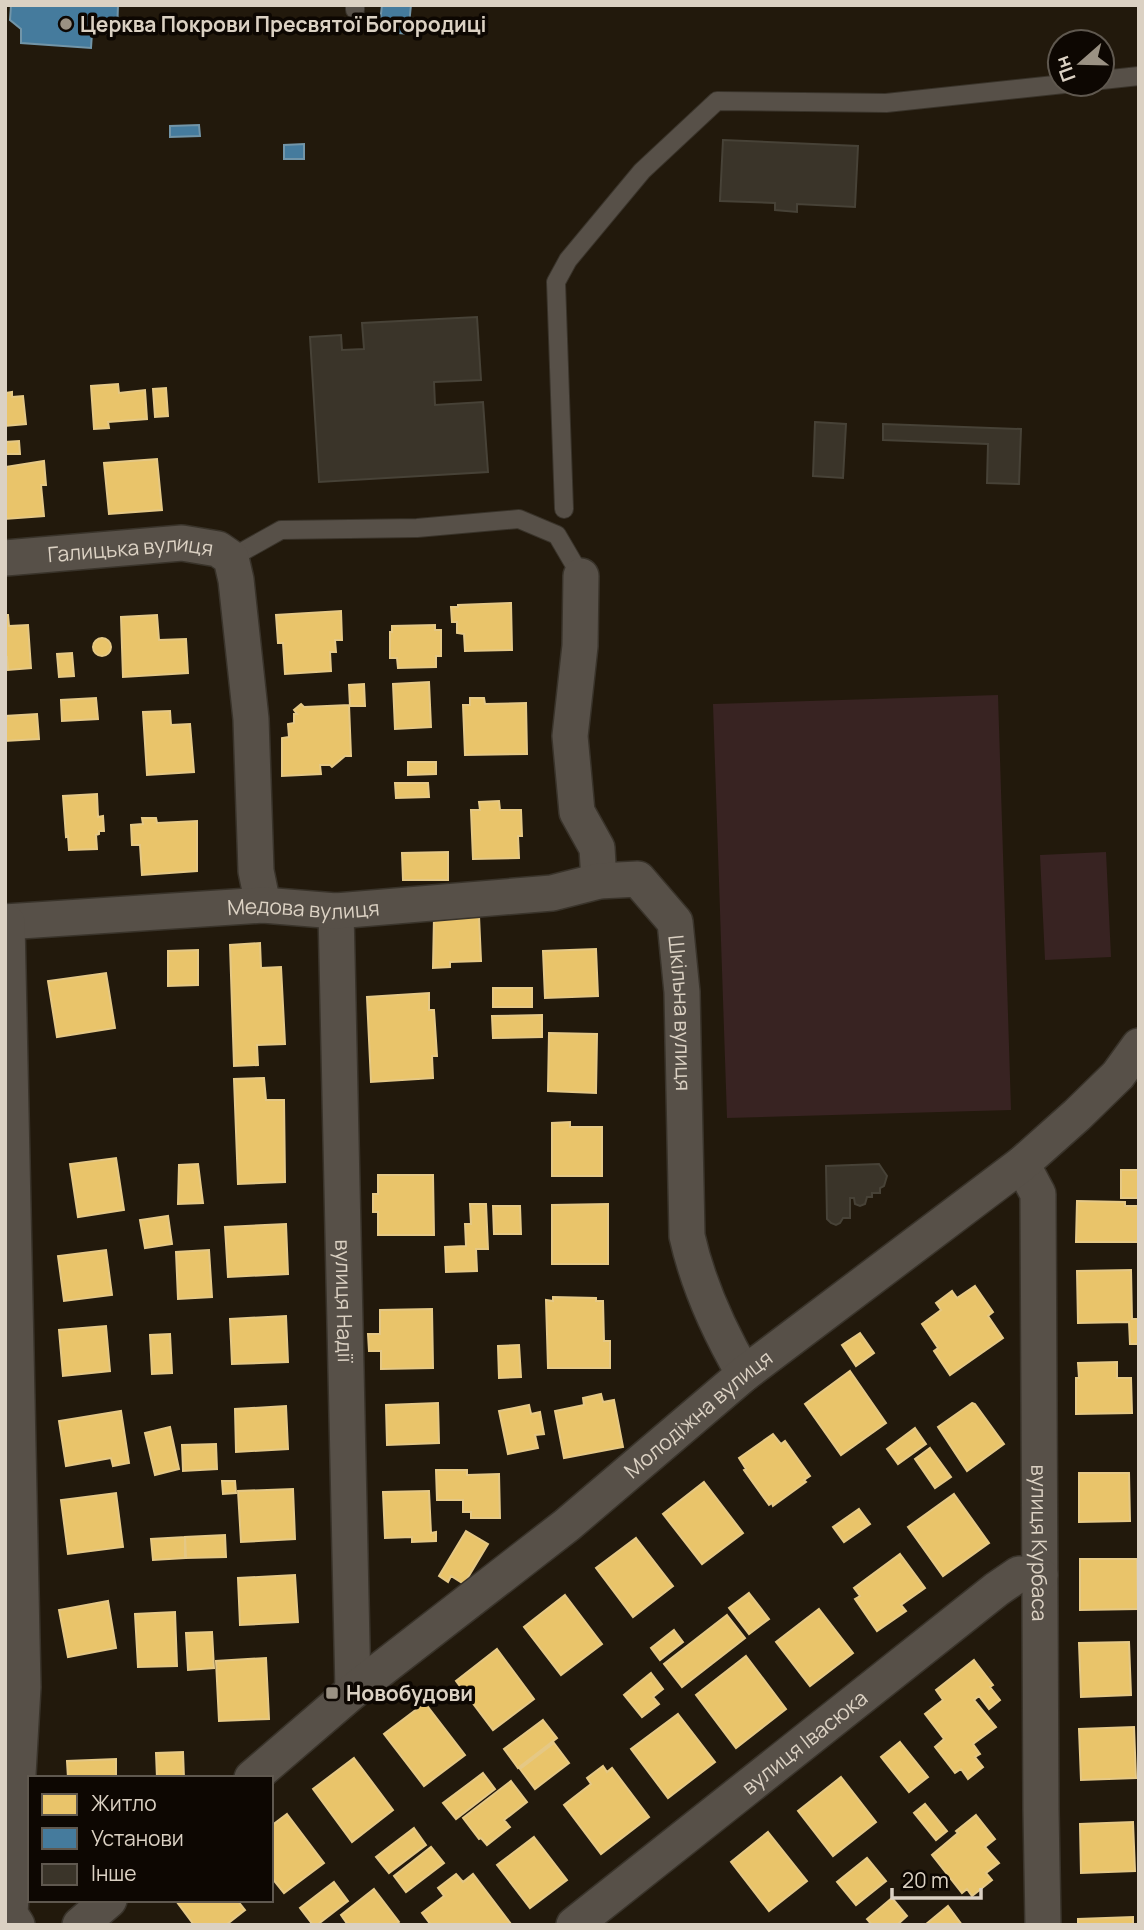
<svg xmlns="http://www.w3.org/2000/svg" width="1144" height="1930" viewBox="0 0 1144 1930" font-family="Manrope,sans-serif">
  <rect width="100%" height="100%" fill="#22190c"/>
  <path fill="#382322" d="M998,695L1011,1110L727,1118L713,704Z
    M1106,852L1111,957L1045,960L1040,855Z"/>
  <path fill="#e9c46a" stroke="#e5c885" stroke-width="2" d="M118,384L119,393L145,390L147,419L108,422L109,428L94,429L91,386Z
    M166,388L168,416L155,417L153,389Z
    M12,392V397L23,396L26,424L5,426V393Z
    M19,441L20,454H5V442Z
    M157,459L162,510L109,514L104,463Z
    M44,461L46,485H41L44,516L5,519V467Z
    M511,603L512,650L465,651L464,634L457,633V622H452L451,607H458V605Z
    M341,611L342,640H335L336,652H330L331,671L285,674L283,643H278L276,615Z
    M5,615H8L9,626L28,625L31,668L8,670L7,657H5Z
    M157,615L159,640L186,639L188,673L123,677L121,617Z
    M435,625V630H441V656H436V667L398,668L397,658H390V632H392V626Z
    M93 647a9 9 0 1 1 18 0a9 9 0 1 1-18 0Z
    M72,653L74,676L59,677L57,654Z
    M429,682L431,727L395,729L393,684Z
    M364,684L365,706H350L349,685Z
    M96,698L98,719L62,721L61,700Z
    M470,698H484L485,704L526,703L527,754L465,755L463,705H470Z
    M301,704L304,707L349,705L351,756H345L332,767L330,765H320L321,774L282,776V738L289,737L288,724L294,723V714H297L294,710Z
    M170,711L171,725L190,724L194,772L147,775L143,712Z
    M37,714L39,739L5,741V716Z
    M408,762H436V774L408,775Z
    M395,783H428L429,797L396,798Z
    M97,794L98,817L103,816L104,831H99V834L96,835L97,849L69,850L68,836L66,837L63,796Z
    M499,801L500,810H521L522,836H518L519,858L473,859L471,810H480L479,802Z
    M142,818H156L157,823L197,821V871L142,875L140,845H132L131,825L143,824Z
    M448,852V880H403L402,853Z
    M479,916L481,961L450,962V967L433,968L434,917Z
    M260,943L261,968L281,967L285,1044L257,1045L258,1065L234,1066L230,945Z
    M596,949L598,996L545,998L543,951Z
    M198,950V985L168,986V951Z
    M106,973L115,1028L57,1037L48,981Z
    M493,988H532V1007H493Z
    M429,993V1010H434L437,1056H432L433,1078L371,1082L367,997Z
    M542,1015V1037L493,1038L492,1016Z
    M549,1033L597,1034L596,1093L548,1091Z
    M264,1078L266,1100H284L285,1182L238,1184L234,1079Z
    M570,1122V1127H602V1176H552V1123Z
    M116,1158L124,1210L78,1217L70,1164Z
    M198,1164L203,1203L178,1204L179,1165Z
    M1121,1170H1139V1198H1121Z
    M378,1175H433L434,1235H378V1212H373V1194H378Z
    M1077,1201L1125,1202V1206H1138V1242H1076Z
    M470,1204H486L488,1249H476L477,1271L446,1272L445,1247L466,1246L465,1224H471Z
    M608,1204V1264H552V1205Z
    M493,1206H520L521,1234H494Z
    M168,1216L172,1244L145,1248L140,1220Z
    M286,1224L288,1274L228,1277L225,1227Z
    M106,1250L112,1295L64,1301L58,1256Z
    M209,1250L212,1297L178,1299L176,1252Z
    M1131,1270L1132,1319H1139V1344H1130L1129,1322L1078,1323L1077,1271Z
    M975,1286L993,1312L988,1316L1003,1338L950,1375L934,1351L938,1348L922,1324L941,1310L936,1303L952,1291L957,1298Z
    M553,1297L596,1298V1301H603L604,1341H610V1368H548L546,1300L553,1301Z
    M432,1309L433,1368L381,1369V1351H369L368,1334H380V1310Z
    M286,1316L288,1362L232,1364L230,1319Z
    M106,1326L110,1371L63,1376L59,1330Z
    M860,1333L874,1353L856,1366L842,1345Z
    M170,1334L172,1373L152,1374L150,1335Z
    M519,1345L521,1377L499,1378L498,1346Z
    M1117,1362V1378H1131L1132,1413L1076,1414V1378H1079L1078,1363Z
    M850,1371L886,1423L841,1455L805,1404Z
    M601,1394L603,1402L614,1400L623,1447L564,1458L555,1411L584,1405L583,1398Z
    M438,1403L439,1443L387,1445L386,1405Z
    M972,1403L975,1404L1004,1444L967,1471L938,1427Z
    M529,1405L531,1414L540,1412L544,1434L535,1435L538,1448L508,1454L499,1411Z
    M286,1406L288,1449L236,1452L235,1409Z
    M121,1411L129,1463L113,1466L111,1458L66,1466L59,1421Z
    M170,1427L179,1469L155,1475L145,1433Z
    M915,1428L926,1444L898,1464L887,1449Z
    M773,1434L781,1444L785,1441L810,1476L804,1480L806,1482L773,1506L772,1503L769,1505L744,1470L746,1469L739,1458Z
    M216,1444L217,1469L183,1471L182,1445Z
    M930,1448L951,1477L935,1488L915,1459Z
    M436,1470H467V1475L499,1474L500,1518H471V1512H463V1500H437Z
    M1079,1473H1129L1130,1521L1079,1522Z
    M222,1481H235L236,1493L223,1494Z
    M704,1482L743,1533L702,1564L663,1514Z
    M293,1489L295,1539L241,1542L238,1491Z
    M429,1491L431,1533L436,1532V1541L412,1542V1537L385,1538L383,1492Z
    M116,1493L123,1547L68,1554L61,1500Z
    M954,1494L989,1543L943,1576L908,1527Z
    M859,1509L870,1524L844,1542L833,1527Z
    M466,1531L488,1544L464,1584L451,1576L448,1582L439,1576Z
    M225,1535L226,1557L186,1558L185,1537Z
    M185,1537V1558L153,1560L151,1539Z
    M636,1538L673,1586L633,1617L596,1568Z
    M900,1554L925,1588L901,1605L906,1611L877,1631L855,1599L860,1596L854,1588Z
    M1080,1559H1137L1138,1609L1080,1610Z
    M295,1575L298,1622L240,1625L238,1578Z
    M749,1593L769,1619L749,1634L729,1608Z
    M565,1595L602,1644L561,1675L524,1627Z
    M108,1601L116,1648L68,1657L59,1610Z
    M819,1609L853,1653L810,1686L776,1642Z
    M175,1612L177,1666L138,1667L135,1614Z
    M727,1615L745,1638L682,1687L664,1664Z
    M674,1630L683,1642L660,1660L651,1648Z
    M212,1632L214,1668L188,1670L186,1633Z
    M1129,1642L1131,1695L1081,1697L1079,1643Z
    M497,1649L534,1699L493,1730L456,1681Z
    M746,1656L786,1709L736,1748L696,1695Z
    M266,1658L269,1719L219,1721L216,1661Z
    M974,1660L993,1685L990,1687L1000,1700L989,1709L979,1696L974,1700L996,1727L973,1744L980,1754L975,1757L983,1767L968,1779L961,1769L955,1773L935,1747L944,1739L925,1714L943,1700L936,1690Z
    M651,1673L663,1689L653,1697L659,1704L642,1717L624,1695Z
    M425,1703L465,1755L424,1786L384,1734Z
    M678,1714L715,1762L668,1798L631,1749Z
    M543,1720L557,1738L518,1768L504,1749Z
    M1134,1727L1136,1778L1081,1780L1079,1729Z
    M900,1742L928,1777L909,1792L881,1757Z
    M554,1743L569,1763L535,1789L520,1769Z
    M183,1752L184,1778H157L156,1753Z
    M354,1758L393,1810L352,1842L313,1789Z
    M116,1759V1778H68L67,1761Z
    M603,1766L607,1772L612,1768L649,1817L601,1854L564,1805L591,1784L587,1778Z
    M483,1773L495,1789L456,1819L443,1803Z
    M841,1777L876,1822L833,1856L798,1811Z
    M511,1781L527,1802L504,1820L510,1827L487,1845L481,1838L479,1839L463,1818Z
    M925,1804L947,1831L936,1840L914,1813Z
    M287,1814L324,1863L284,1893L271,1877V1826Z
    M976,1815L995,1839L985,1847L999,1863L986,1873L992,1880L972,1896L967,1889L962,1893L932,1855L958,1833L956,1831Z
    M1133,1822L1135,1871L1081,1873L1080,1824Z
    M414,1828L426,1845L389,1873L376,1857Z
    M768,1832L807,1881L769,1911L731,1862Z
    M534,1837L567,1880L530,1908L497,1865Z
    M431,1847L444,1863L406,1892L394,1876Z
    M867,1858L886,1881L856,1905L837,1882Z
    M456,1874L463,1882L473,1874L511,1924L431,1925L422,1913L444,1896L438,1888Z
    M334,1882L348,1901L317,1925H313L300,1908Z
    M374,1889L399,1922L396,1925H348L341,1915Z
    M892,1898L907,1916L897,1925H872L867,1919Z
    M179,1900H237L245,1910L226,1925H194L177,1902Z
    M948,1906L962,1925H925Z
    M1133,1917V1925H1078V1919Z"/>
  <path fill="#457b9d" stroke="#7295a8" stroke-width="2" d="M11,5H118L117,34L92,33L91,48L21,43V29L10,20Z
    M382,5H411L408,34L379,31Z
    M199,125L200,136L170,137V126Z
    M304,144V159H284V145Z"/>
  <path fill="#3a3429" stroke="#474237" stroke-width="2" d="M723,140L858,146L855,207L797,204V212L775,210V203L720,201Z
    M477,317L481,380L434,382L435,405L483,402L488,472L319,482L310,337L341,335L342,350L364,349L362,323Z
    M815,422L846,424L843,478L813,476Z
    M883,424L1021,429L1019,484L987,483L988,444L883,440Z
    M879,1164L887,1176L884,1186L880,1188V1193H872V1197H867L865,1204L860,1206L855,1204L854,1198H850V1218H843L840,1223L836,1225L831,1223L827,1219L826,1166Z"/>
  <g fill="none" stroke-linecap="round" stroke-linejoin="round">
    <defs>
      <path id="lane" d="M355,10V5
        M1102,80L1139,76
        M564,509L556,282L568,260L642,171L717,101L886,103L1064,84
        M231,558L281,530L417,528L519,519L557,535L581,576"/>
      <g id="street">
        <path id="s1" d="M5,558L182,543L218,549L231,558L236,580L251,719L256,871L263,905"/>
        <path d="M581,576L580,646L570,736L577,812L597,848L599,881"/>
        <path id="s2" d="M336,911L353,1691"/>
        <path id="s3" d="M5,922L263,905L336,911L552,893L599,881L638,879L675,922L682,992L687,1236C698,1285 719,1331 744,1374"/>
        <path d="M7,922L23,1687L10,1914L17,1925"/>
        <path id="s4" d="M1022,1164L1038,1194L1041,1810L1043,1925"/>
        <path id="s5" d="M252,1778L353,1691L567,1525L744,1374L1022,1164L1077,1115L1118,1075L1139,1046"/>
        <path d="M80,1925L109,1900"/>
        <path id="s6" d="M574,1925L997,1589L1019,1574L1040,1575"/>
      </g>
    </defs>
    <use href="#lane" stroke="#39332a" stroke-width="20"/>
    <use href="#street" stroke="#39332a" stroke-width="38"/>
    <use href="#lane" stroke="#575048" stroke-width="18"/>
    <use href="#street" stroke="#575048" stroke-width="35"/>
  </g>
  <g fill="#9a9183" stroke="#0d0702" stroke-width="2.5">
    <circle cx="66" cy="24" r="7"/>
    <rect x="325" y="1686" width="14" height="14" rx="3.5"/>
  </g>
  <g text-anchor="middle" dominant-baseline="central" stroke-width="7" stroke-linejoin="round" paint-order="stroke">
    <g font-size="21" font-weight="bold" fill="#dbd1c3" stroke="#0d0702" text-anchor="start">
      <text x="80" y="24">Церква Покрови Пресвятої Богородиці</text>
      <text x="346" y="1693">Новобудови</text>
    </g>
    <g font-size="21" fill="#dbd1c3" stroke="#0d0702">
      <text stroke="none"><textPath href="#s1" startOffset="126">Галицька вулиця</textPath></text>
      <text stroke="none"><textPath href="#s3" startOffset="299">Медова вулиця</textPath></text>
      <text stroke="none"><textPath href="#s3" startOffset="784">Шкільна вулиця</textPath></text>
      <text stroke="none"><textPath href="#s2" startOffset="390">вулиця Надії</textPath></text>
      <text stroke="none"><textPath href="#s5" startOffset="576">Молодіжна вулиця</textPath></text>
      <text stroke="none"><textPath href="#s4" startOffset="383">вулиця Курбаса</textPath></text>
      <text stroke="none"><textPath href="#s6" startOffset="294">вулиця Івасюка</textPath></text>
    </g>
  </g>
  <rect width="1144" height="1930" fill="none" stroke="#dbd1c3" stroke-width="14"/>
  <rect x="28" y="1776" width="245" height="126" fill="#0d0702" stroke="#5f584f" stroke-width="2"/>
  <rect x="42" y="1794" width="35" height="21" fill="#e9c46a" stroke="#5f584f" stroke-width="2"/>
  <text x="91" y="1811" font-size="21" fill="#dbd1c3">Житло</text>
  <rect x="42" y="1828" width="35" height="21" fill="#457b9d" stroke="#5f584f" stroke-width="2"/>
  <text x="91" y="1846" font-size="21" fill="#dbd1c3">Установи</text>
  <rect x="42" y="1864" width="35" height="21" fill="#3a3429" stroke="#5f584f" stroke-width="2"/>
  <text x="91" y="1881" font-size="21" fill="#dbd1c3">Інше</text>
  <g transform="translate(1081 63) rotate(250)"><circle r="33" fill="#0d0702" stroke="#5f584f" stroke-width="2"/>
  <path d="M0-5L12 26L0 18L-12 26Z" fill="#9a9183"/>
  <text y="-10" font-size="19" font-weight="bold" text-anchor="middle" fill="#dbd1c3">Пн</text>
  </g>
  <path d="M892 1888v10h89v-10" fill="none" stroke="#dbd1c3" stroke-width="3.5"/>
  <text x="902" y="1888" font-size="21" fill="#dbd1c3" stroke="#0d0702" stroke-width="5" paint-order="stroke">20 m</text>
</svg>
